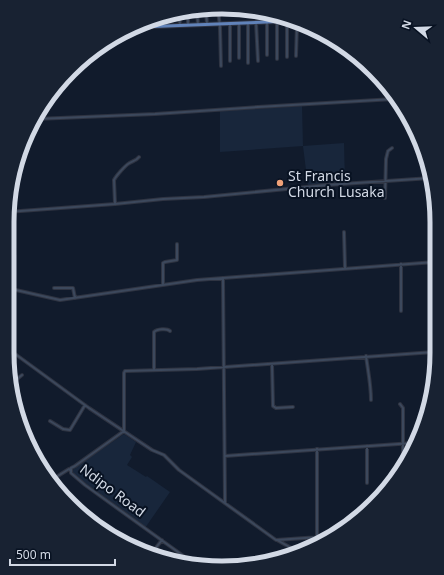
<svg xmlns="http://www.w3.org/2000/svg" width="444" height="575" viewBox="0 0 444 575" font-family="'Noto Sans',sans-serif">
  <rect width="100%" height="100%" fill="#111b2c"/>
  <path fill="#18263b" d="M302,106L303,146L344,143L345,183L308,186L303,146L220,152V111Z
    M124,434L136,442L130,455L132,457L127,465L146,477L147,476L170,492L145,528L71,474V470Z"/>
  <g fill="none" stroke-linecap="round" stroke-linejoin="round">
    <defs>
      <path id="minor" d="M197,9L198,25
        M206,10L207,24
        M218,10L220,27L221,66
        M188,11V25
        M218,12H240
        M179,14L180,25
        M287,21V57
        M256,22L258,61
        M267,22V55
        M277,22V59
        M239,23V58
        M248,23V63
        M296,56L297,24
        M230,61V23
        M36,119L155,114L258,107L394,99
        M385,198L386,159L388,151L392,148
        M115,204L114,180C116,176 124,167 128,164C132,161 136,161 139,157
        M7,212L115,204L163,199L204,197L327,185L431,178
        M344,232L345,268
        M401,264V311
        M223,278L225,503
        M163,284V263L165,262L177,260V244
        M7,288L60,300L197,280L435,262
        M54,288H73L75,298
        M7,348L89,408L152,450L164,455L179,470L276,540L334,536
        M366,356C368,371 371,385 371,400
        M272,364L273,406L276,408L293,407
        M154,370V332C157,329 167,328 170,331
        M11,384L22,375
        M400,404L403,408V466
        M50,421L63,429L70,430L85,405
        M367,446V483
        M317,449V536
        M225,456L413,443
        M53,479L69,469L71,471
        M277,540L293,549L296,553
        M151,554L162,540
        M196,565L85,485L71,473V468L75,466L124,431V373L125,371L197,369L434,352"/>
      <path id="major" d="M141,27L291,21"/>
    </defs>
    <use href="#minor" stroke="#2f3442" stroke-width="4"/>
    <use href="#major" stroke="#2f3442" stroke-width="5"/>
    <use href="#minor" stroke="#3c485c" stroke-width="2"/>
    <use href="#major" stroke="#6183ba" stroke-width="3"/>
  </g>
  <circle fill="#f0a279" stroke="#081222" stroke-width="1.5" cx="280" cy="183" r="4"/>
  <g text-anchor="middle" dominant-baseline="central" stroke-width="4" stroke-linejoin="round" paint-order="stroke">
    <g font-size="14" fill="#d2d9e5" stroke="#081222" text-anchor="start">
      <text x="288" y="175">St Francis<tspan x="288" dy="16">Church Lusaka</tspan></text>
    </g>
    <g font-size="14" fill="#d2d9e5" stroke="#081222">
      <text transform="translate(113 490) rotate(37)">Ndipo Road</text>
    </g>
  </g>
  <path d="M0 0H444V575H0ZM222 14H222A208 208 0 0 1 430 222V353A208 208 0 0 1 222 561H222A208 208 0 0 1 14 353V222A208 208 0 0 1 222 14Z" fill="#182232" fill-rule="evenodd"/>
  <path fill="none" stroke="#d2d9e5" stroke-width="5" d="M222 14H222A208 208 0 0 1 430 222V353A208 208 0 0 1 222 561H222A208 208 0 0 1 14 353V222A208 208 0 0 1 222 14Z"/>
  <g transform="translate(416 28) rotate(289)" stroke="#081222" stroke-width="3" paint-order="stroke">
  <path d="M0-3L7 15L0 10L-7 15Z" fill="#d2d9e5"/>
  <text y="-6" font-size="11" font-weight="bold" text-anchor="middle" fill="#d2d9e5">N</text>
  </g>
  <path d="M10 559v6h105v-6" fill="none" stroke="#d2d9e5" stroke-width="2"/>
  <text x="16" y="559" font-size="12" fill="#d2d9e5" stroke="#081222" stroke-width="3" paint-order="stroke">500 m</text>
</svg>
